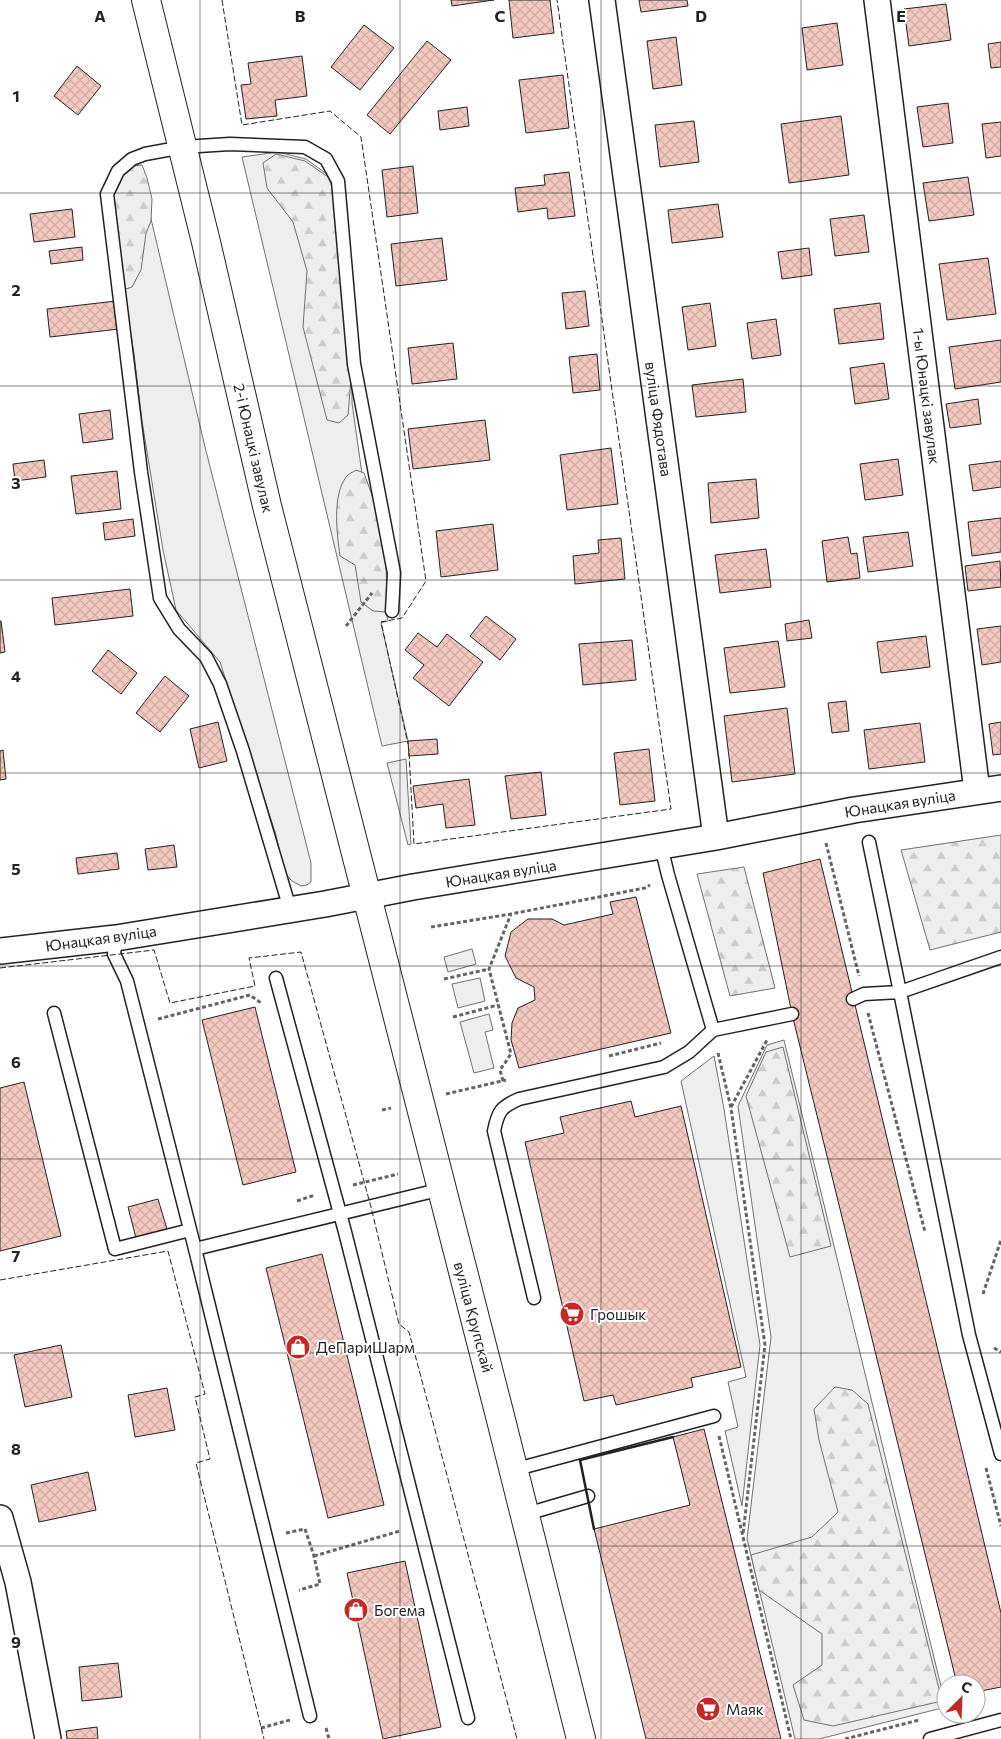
<svg xmlns="http://www.w3.org/2000/svg" width="1001" height="1739" viewBox="0 0 1001 1739" font-family="Commissioner,sans-serif">
  <defs>
    <pattern id="forest-firs" width="22" height="20" patternUnits="userSpaceOnUse" patternTransform="scale(1.25)"><rect width="22" height="20" fill="#eee"/><path d="M5 1l3.5 6h-7zM16 11l3.5 6h-7z" fill="#ccc"/></pattern>
    <pattern id="building-cross-hatch" width="8" height="8" patternUnits="userSpaceOnUse" patternTransform="scale(1.25)"><rect width="8" height="8" fill="#f3c9c0"/><path d="M0 0l8 8M0 8l8-8" fill="none" stroke="#d0aca5"/></pattern>
  </defs>
  <rect width="100%" height="100%" fill="#fff"/>
  <path fill="#eee" stroke="#6f6f6f" d="M278,152L306,159L328,175L337,195L352,366V403L361,467L388,621L381,623L408,741L382,746L242,157Z
    M138,164L205,447L311,863V882L307,885L301,886L292,881L283,871L276,835L220,662L176,610L163,550L142,421L134,354L122,281L112,197L123,173L133,165Z
    M406,759L411,844L408,845L387,763Z
    M472,949L476,964L448,972L444,957Z
    M480,978L485,1001L458,1008L452,984Z
    M489,1014L493,1030L485,1032L494,1068L474,1073L460,1022Z
    M784,1040L946,1707L819,1739H795L747,1539L771,1337L738,1106L767,1045Z
    M714,1056L724,1109L760,1345L742,1506L725,1431L738,1427L728,1382L746,1377L681,1081Z"/>
  <path fill="url(#forest-firs)" stroke="#6f6f6f" d="M276,154L305,161L328,177L336,196L352,367L348,415L339,423L327,420L303,327L307,271L293,222L267,188L263,163Z
    M142,165L147,178L152,199L151,221L146,233L141,270L132,287L126,289L122,281L113,197L124,174L133,166Z
    M356,470L364,473L378,512L386,557L387,612L373,611L361,602L355,565L340,556C337,534 332,496 346,477C348,474 353,472 356,470Z
    M1001,835V932L930,950L901,850Z
    M744,867L775,988L730,996L697,874Z
    M783,1047L831,1246L790,1257L746,1096L766,1052Z
    M835,1387L852,1390L868,1404L942,1701L833,1726L804,1720L793,1685L822,1665V1634L759,1590L751,1555L812,1537L838,1512L819,1440L814,1409Z"/>
  <path fill="url(#building-cross-hatch)" stroke="#222" d="M451,0H494L452,6Z
    M509,0H550L554,33L513,38Z
    M639,0H687L688,6L641,12Z
    M946,4L951,40L909,46L904,9Z
    M837,23L843,65L807,70L802,28Z
    M364,25L394,48L360,90L331,67Z
    M676,37L682,85L653,89L647,41Z
    M427,41L451,60L390,134L367,115Z
    M1001,42V67L991,68L988,44Z
    M302,56L307,96L275,100L277,116L246,119L241,85L251,84L248,63Z
    M77,66L101,86L78,115L54,96Z
    M563,75L569,128L526,133L519,80Z
    M948,103L953,143L923,147L917,107Z
    M467,107L469,126L440,130L438,111Z
    M841,116L849,175L789,183L781,124Z
    M694,121L699,162L660,167L655,125Z
    M1001,122V156L986,158L982,124Z
    M413,166L418,213L387,217L382,170Z
    M569,172L575,216L548,219L547,208L518,212L515,188L545,185L544,175Z
    M968,177L974,215L929,221L923,183Z
    M718,204L723,237L672,243L668,210Z
    M72,209L75,237L34,242L30,214Z
    M864,215L869,252L835,256L830,219Z
    M442,238L447,280L396,286L391,244Z
    M82,247L83,260L51,264L49,251Z
    M809,248L812,275L782,279L778,252Z
    M988,258L996,314L947,320L939,264Z
    M585,291L589,326L566,329L562,293Z
    M116,301L119,329L50,337L47,309Z
    M710,303L716,346L688,350L682,307Z
    M880,303L884,339L839,344L834,309Z
    M776,319L781,355L752,359L747,323Z
    M1001,340V382L955,389L949,347Z
    M453,343L457,379L412,384L408,348Z
    M597,354L600,390L573,393L569,357Z
    M884,363L889,399L855,404L850,368Z
    M743,379L746,412L696,417L692,385Z
    M978,399L981,424L950,428L946,404Z
    M110,410L113,439L83,443L79,414Z
    M485,420L490,460L413,469L408,429Z
    M611,448L618,504L567,510L560,455Z
    M898,459L903,495L865,500L860,464Z
    M44,460L46,477L15,481L13,464Z
    M1001,461V487L973,491L969,465Z
    M117,471L121,509L76,514L71,476Z
    M756,479L759,518L711,523L708,483Z
    M1001,518V552L972,556L968,522Z
    M133,519L135,536L105,540L103,523Z
    M493,524L498,570L441,577L436,531Z
    M908,532L913,566L868,572L863,537Z
    M848,537L851,554L857,553L860,578L827,582L822,541Z
    M621,538L625,579L575,584L573,556L599,553L598,540Z
    M766,549L771,587L720,593L715,555Z
    M1000,561L1001,587L968,591L965,566Z
    M130,589L133,616L55,625L52,598Z
    M486,616L516,639L500,660L470,636Z
    M809,620L812,638L787,641L785,624Z
    M0,621H1L5,652L0,653Z
    M1001,626V662L982,665L977,629Z
    M418,633L437,647L447,634L483,662L449,706L413,678L424,665L405,650Z
    M926,636L930,667L881,673L877,642Z
    M632,640L636,680L583,685L579,644Z
    M778,641L785,687L730,693L724,648Z
    M108,650L137,673L121,694L92,671Z
    M165,676L189,696L160,732L136,713Z
    M846,701L849,731L832,733L828,703Z
    M787,708L795,774L732,782L724,716Z
    M218,722L227,761L199,768L190,729Z
    M1001,722V754L993,755L989,724Z
    M920,723L925,762L869,769L864,730Z
    M437,739L438,754L409,756L408,741Z
    M649,749L655,801L620,805L614,753Z
    M3,750L6,779L0,780V751Z
    M541,772L546,815L511,819L505,776Z
    M469,779L475,825L446,828L443,804L416,808L413,786Z
    M174,845L177,867L148,870L145,849Z
    M117,853L119,869L78,874L76,858Z
    M820,859L1001,1613V1687L976,1692V1684H957L792,1014L763,873Z
    M636,897L671,1033L519,1068L511,1040L512,1023L518,1008L535,1000L534,987L516,978L505,956L511,932L528,919H552L564,925L613,914L610,902Z
    M255,1007L296,1172L243,1185L202,1020Z
    M24,1082L61,1236L0,1251V1088Z
    M631,1101L635,1117L681,1106L741,1367L691,1378L693,1387L616,1405L613,1395L584,1401L525,1142L564,1133L560,1117Z
    M158,1199L167,1229L136,1238L128,1207Z
    M322,1254L384,1505L328,1518L266,1268Z
    M61,1345L72,1397L25,1407L14,1355Z
    M167,1388L175,1430L135,1437L128,1395Z
    M704,1429L781,1739H646L594,1529L690,1505L673,1437Z
    M88,1472L96,1510L39,1522L31,1485Z
    M405,1561L441,1727L383,1739L347,1573Z
    M118,1663L122,1697L82,1701L79,1667Z
    M97,1727L98,1739H67L66,1731Z"/>
  <g fill="none" stroke-linecap="round" stroke-linejoin="round">
    <defs>
      <path id="service" d="M869,842L900,992L1001,957
        M661,846L668,875L713,1030L792,1014
        M290,909L243,751L220,684L206,657L179,629L160,598L141,472L107,194L118,171L132,159L145,154L183,147L230,144L305,147L326,159L338,181L354,364L394,573L392,611
        M116,938L114,954L127,981L195,1249
        M276,978L345,1232L468,1718
        M853,999L864,994L900,992L969,1335L1001,1454
        M54,1013L115,1249L190,1230
        M534,1298L494,1131C498,1111 501,1107 519,1099L664,1067L689,1052L713,1030
        M513,1470L714,1416
        M523,1515L588,1496
        M310,1716L195,1249L442,1189
        M930,1739L1001,1720"/>
      <path id="minor" d="M602,0L716,837
        M877,0L977,791
        M0,951L116,938L325,904L413,887L716,837L854,810L1001,788
        M0,1518L18,1582L48,1739"/>
      <path id="tertiary" d="M146,0L206,242L267,506L499,1412L581,1739"/>
    </defs>
    <use href="#service" stroke="#222" stroke-width="15"/>
    <use href="#minor" stroke="#222" stroke-width="28"/>
    <use href="#tertiary" stroke="#222" stroke-width="30"/>
    <path stroke="#646464" stroke-width="3" stroke-dasharray="4 2.5" stroke-linecap="butt" d="M346,626L372,593
      M826,843L859,976
      M431,927L511,914L645,888L650,885
      M444,979L489,969
      M868,1013L925,1232
      M453,1017L498,1005
      M158,1019L250,995L261,1003
      M718,1053L731,1108L765,1345L743,1534
      M609,1056L661,1043
      M503,1081L500,1070L511,1054L489,969L511,914
      M446,1094L506,1080
      M731,1107L767,1040
      M382,1110L391,1108
      M353,1185L398,1174
      M297,1201L315,1195
      M983,1294L1001,1240
      M994,1348L1001,1352
      M719,1436L791,1739
      M986,1468L1001,1526
      M286,1533L305,1529L314,1556L320,1584L299,1590
      M314,1556L400,1531
      M261,1728L290,1720
      M326,1728L329,1739
      M845,1739L919,1720"/>
    <use href="#service" stroke="#fff" stroke-width="12"/>
    <use href="#minor" stroke="#fff" stroke-width="25"/>
    <use href="#tertiary" stroke="#fff" stroke-width="28"/>
    <path stroke="#222" stroke-width="1" stroke-dasharray="6 2.5" stroke-linecap="butt" d="M222,0L242,125L330,111L361,137L426,581L402,618L381,622L408,744
      M409,753L414,844L671,809L557,0
      M0,968L154,950L170,1003L255,986L249,958L301,952L371,1207L399,1324L409,1332L517,1739
      M0,1280L168,1251L205,1394L195,1397L210,1459L196,1463L264,1739"/>
    <path stroke="#222" stroke-width="2.5" d="M594,1529L580,1460L673,1437"/>
  </g>
  <path fill="none" stroke="#222" stroke-width="1" stroke-opacity="0.55" d="M200,0V1739M400,0V1739M601,0V1739M801,0V1739M0,193H1001M0,386H1001M0,580H1001M0,773H1001M0,966H1001M0,1159H1001M0,1353H1001M0,1546H1001"/>
  <defs>
    <symbol id="supermarket-disc" viewBox="-11 -11 22 22"><circle r="9.5" fill="#c62828" stroke="#fff"/><path d="M-6-5.5h2.5l.6 2H6L4.5 2H-2.5L-4.4-4H-6ZM-1.5 3.2a1.3 1.3 0 1 0 .1 0ZM3 3.2a1.3 1.3 0 1 0 .1 0Z" fill="#fff"/></symbol>
    <symbol id="shop-disc" viewBox="-11 -11 22 22"><circle r="9.5" fill="#c62828" stroke="#fff"/><path d="M-5-2.5h2.3a2.7 3.5 0 0 1 5.4 0H5L5.5 6h-11ZM-1.5-2.5h3a1.5 2.3 0 0 0-3 0Z" fill="#fff"/></symbol>
  </defs>
  <g fill-rule="evenodd">
    <use href="#supermarket-disc" x="558" y="1300" width="28" height="28"/>
    <use href="#shop-disc" x="284" y="1333" width="28" height="28"/>
    <use href="#shop-disc" x="342" y="1596" width="28" height="28"/>
    <use href="#supermarket-disc" x="694" y="1695" width="28" height="28"/>
  </g>
  <g text-anchor="middle" dominant-baseline="central" stroke-width="4" stroke-linejoin="round" paint-order="stroke">
    <g font-size="15" fill="#222" stroke="#fff">
      <text transform="translate(927 396) rotate(83)">1-ы Юнацкі завулак</text>
      <text transform="translate(659 419) rotate(82)">вуліца Фядотава</text>
      <text transform="translate(254 448) rotate(77)">2-і Юнацкі завулак</text>
      <text transform="translate(900 803) rotate(-9)">Юнацкая вуліца</text>
      <text transform="translate(501 873) rotate(-9)">Юнацкая вуліца</text>
      <text transform="translate(101 938) rotate(-8)">Юнацкая вуліца</text>
      <text transform="translate(474 1317) rotate(75)">вуліца Крупскай</text>
    </g>
    <g font-size="15" fill="#222" stroke="#fff" text-anchor="start">
      <text x="590" y="1314">Грошык</text>
      <text x="316" y="1347">ДеПариШарм</text>
      <text x="374" y="1610">Богема</text>
      <text x="726" y="1709">Маяк</text>
    </g>
  </g>
  <g font-size="16" text-anchor="middle" font-weight="bold" fill="#222" stroke="#fff" stroke-width="4" stroke-linejoin="round" paint-order="stroke">
    <text x="100" y="22">A</text>
    <text x="300" y="22">B</text>
    <text x="500" y="22">C</text>
    <text x="701" y="22">D</text>
    <text x="901" y="22">E</text>
    <text x="16" y="102">1</text>
    <text x="16" y="296">2</text>
    <text x="16" y="489">3</text>
    <text x="16" y="682">4</text>
    <text x="16" y="875">5</text>
    <text x="16" y="1068">6</text>
    <text x="16" y="1262">7</text>
    <text x="16" y="1455">8</text>
    <text x="16" y="1648">9</text>
  </g>
  <g transform="translate(961 1699) rotate(24)"><circle r="24" fill="#ffffff" stroke="#a7a7a7"/>
  <path d="M0-4L9 19L0 12L-9 19Z" fill="#c62828"/>
  <text y="-8" font-size="14" font-weight="bold" text-anchor="middle" fill="#222222">С</text>
  </g>
</svg>
